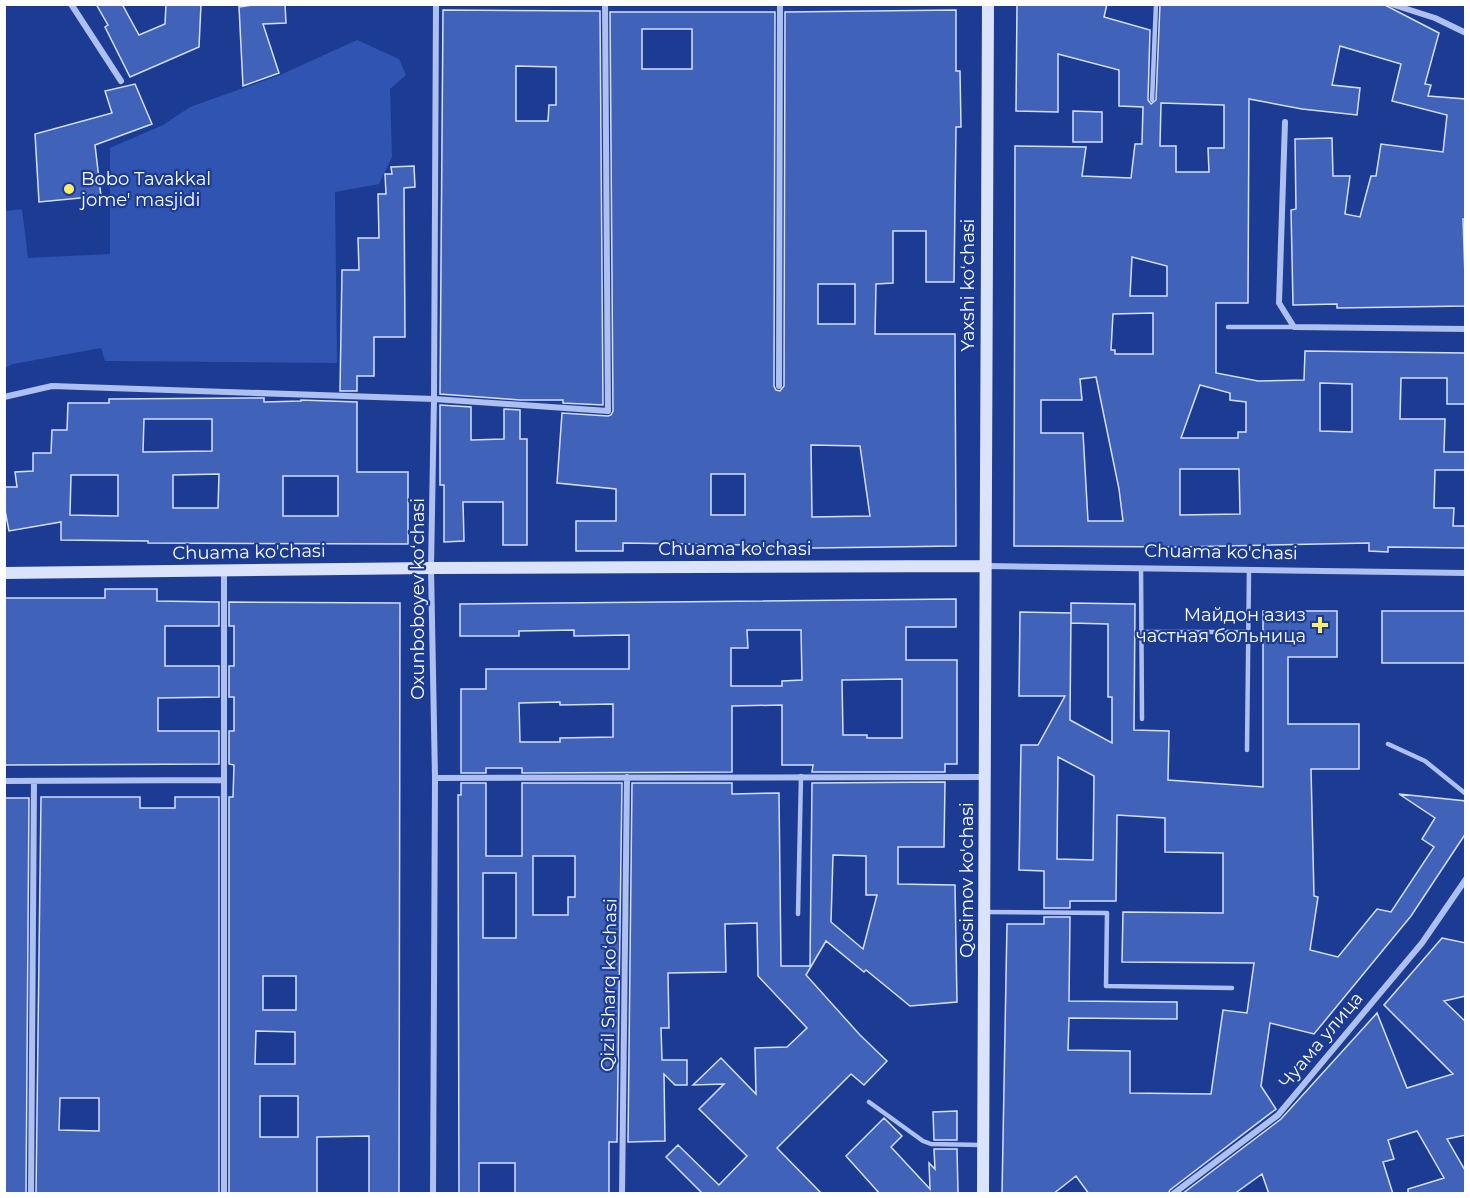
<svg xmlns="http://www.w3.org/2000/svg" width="1470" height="1198" viewBox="0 0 1470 1198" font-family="Montserrat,sans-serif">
  <rect width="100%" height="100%" fill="#1c3c93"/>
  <path fill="#3054b1" d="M357,40L399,59L406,75L390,89L392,157L379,184L335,192L337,363L105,361L101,348L13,364L5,368V211L22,209L28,258L110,254V148L163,125L190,107L280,75Z"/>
  <path fill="#4162b9" stroke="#d4dffa" stroke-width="1.5" fill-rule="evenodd" d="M96,4H122L139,35L165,24L166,4H201L199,47L130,77L105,27L108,25Z
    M259,4H285L286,23L263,24L279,73L243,86L239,7Z
    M1017,4H1107L1104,17L1150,30L1148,100L1151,104L1156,100L1160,4H1383L1439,33L1425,84L1431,85L1428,96L1466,99V219H1463L1466,306L1337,308V304L1293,305L1291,210L1296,209L1295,139L1332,138L1333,176H1350L1345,214L1360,217L1371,176H1376L1381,144L1443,152L1447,115L1392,101L1401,64L1340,46L1332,85L1360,88L1357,115L1302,109L1249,99L1248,303H1216V373L1258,381L1304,380L1305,351L1466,353V404H1447V378H1401L1400,419H1445L1444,452H1466V470H1435L1434,508H1454L1453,526H1466V548L1388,547V552L1369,551V543L1181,547L1014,546L1015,146L1086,147L1082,176L1131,178L1135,144H1142L1143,107L1119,106V70L1058,54V112L1016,111ZM1161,103L1224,105V148H1208L1209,172H1176V146H1160ZM1132,257L1167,266V296H1130ZM1153,313V354H1115V350H1111L1113,314ZM1096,377L1119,489L1123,521H1088L1083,433H1041V400H1082L1080,379ZM1320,383L1352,384V432L1320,431ZM1200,385L1230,393V400L1246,402V432H1238V438H1181ZM1180,469H1239L1240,514L1180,515Z
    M443,10L600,11L603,405L563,403V400H520L440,394ZM516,66L556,67V105H549L548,121H516Z
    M956,10V71H960L961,127H956L954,282H926V231H893V283L876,284L875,334H955L956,546L748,549V545L623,543V551H576V521H616V489L557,483L562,413L608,416L611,415L613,411L610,12H775L774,386L776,390L780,391L784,386L785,12ZM642,29H692V69H642ZM818,284H855V324H818ZM811,445L860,446L870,516L812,517ZM711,474H745V515H711Z
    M135,84L152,124L95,145L101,196L39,202L35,134L112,113L105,91Z
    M1073,111L1102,112V142H1073Z
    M414,166L415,187L404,188L405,337H374V376H357V391H340L342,270H359L358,238H379L378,194H386L385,174H392L391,167Z
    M252,398H264V402L301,401V400L357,402V472H408V544L148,543V541L61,540V522L9,531L4,505V487H17L15,472L33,471V453H51L52,430H67L68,403H109V399ZM144,419H212V451L143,452ZM219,474L218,508H173V475ZM71,475H118V516L70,515ZM283,476H338V516H283Z
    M440,405L471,407V440L504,439V409L520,410V439H527V545H503V502H463L464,541L444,542V485H440Z
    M105,589H157V601L219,602V626H165V666H219V697L158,698V731H219V764L4,765V598H105Z
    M956,599V627H906V660H957V764H945V772H812L813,765H782V705L732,706V772L522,773V768H486V773H461V689H486V669H629V635L574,636V630L519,631V636H460V604ZM747,630H801L802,680L782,681V686H731V648H748ZM902,679V738H867V735H843L842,680ZM560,702V705L613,704V737L560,738V742H520L519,703Z
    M229,602L400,603L399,1194H369V1136L317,1137V1194H229V797H233L234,765L229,764V731H234V697H229V666H234V626H229ZM263,976H296V1010H263ZM256,1031L295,1032V1064H255ZM260,1096H298V1137H260Z
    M1071,603L1135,604L1134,730L1169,731L1168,780L1263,787V611H1337V657H1288V724H1359V769H1311L1314,896L1318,897L1310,950L1338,957L1377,909L1391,912L1434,847L1422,839L1435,818L1399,794L1466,801V833L1411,916L1314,1034L1270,1023L1261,1086L1276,1109L1170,1190L1168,1194H1089L1076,1176L1053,1194H1002L1007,924H1044V917H1070L1069,1001L1177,1002V1019L1069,1018L1068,1050L1130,1051V1093L1211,1094L1223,1010L1247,1013L1254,963L1122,962L1123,912L1223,913V853L1165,852V818L1117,815L1116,901H1070V908H1044V871L1019,870L1021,745H1038L1065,696H1019L1020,612L1071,613L1070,720L1112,743V697H1108V624L1071,623ZM1058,757L1094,776L1093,860L1057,859Z
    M1382,611H1466V663H1382Z
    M945,782L944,847H898V884L955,885L957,1002L910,1006L866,970L864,972L826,941L806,975L860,1035L887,1061L864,1085L851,1074L777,1148L822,1194H703L666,1157L678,1145L719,1185L747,1156L699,1109L724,1084L693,1085L721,1058L756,1094L755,1048L787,1047L807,1028L758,976L757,923L725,924L726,972L668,973L669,1028H661L662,1060H687V1085H675L664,1074L665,1141L628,1142L632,783H732V794L779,793L781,966H810L812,783ZM833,855L866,856V895H877L863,949L831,922Z
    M461,783H486V856H522V783H622L617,1142H609V1194H515V1163H479V1194H459L458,795H461ZM533,856H575V897H568V915H533ZM483,873H516V938H483Z
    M41,797H140V808H175V797H219V1194H36ZM60,1098H99V1131L59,1130Z
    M4,798H29L26,1194H4Z
    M1442,938L1466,943V996L1444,1001L1466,1022V1135L1447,1139L1466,1172V1194H1408V1189L1444,1178L1417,1131L1388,1140L1394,1159L1383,1162L1393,1194H1269L1262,1174L1234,1194H1182L1281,1119L1377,1013L1407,1088L1453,1074L1384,1005Z
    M957,1111V1140H934L933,1112Z
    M884,1118L902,1136L891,1147L930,1189L929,1163L935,1169L934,1149H957L958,1192L959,1194H880L846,1156Z"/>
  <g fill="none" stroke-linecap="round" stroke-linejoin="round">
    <path stroke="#aec0ef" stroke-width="4.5" d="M1152,100L1156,4
      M1228,327H1294
      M1141,569L1142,719
      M1141,632H1248
      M1388,744L1425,761L1466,794
      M1247,750L1249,570
      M985,912L1107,913L1106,986L1232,988
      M798,914L801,776
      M869,1102L923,1141L931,1144L981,1145"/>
    <path stroke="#aec0ef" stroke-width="6" d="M71,4L121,81
      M1391,4L1435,18L1466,33
      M1285,122L1279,303L1294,327L1466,329
      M779,386L780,4
      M4,397L52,386L434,399L608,411L605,4
      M985,566L1466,573
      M435,778L986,777
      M4,781L223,780
      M31,1194L34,781
      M224,1194V571
      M433,1194L435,778L431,568L434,399L436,4
      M622,1194L627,777
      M1173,1194L1278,1115L1422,943L1466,879"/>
    <path stroke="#dbe3fa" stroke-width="12" d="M4,573L431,568L985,566
      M983,1194L988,4"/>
  </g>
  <g fill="#feed6c" stroke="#1c3c93" stroke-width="2">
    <circle cx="69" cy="189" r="6"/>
    <path d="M1317 616h6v6h6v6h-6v6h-6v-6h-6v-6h6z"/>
  </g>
  <g text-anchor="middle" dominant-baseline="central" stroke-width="4.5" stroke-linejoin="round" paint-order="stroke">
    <g font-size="18" fill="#fff" stroke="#1c3c93" text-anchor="start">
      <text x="81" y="179">Bobo Tavakkal<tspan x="81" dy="21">jome' masjidi</tspan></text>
      <text x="1306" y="615" text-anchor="end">Майдон азиз<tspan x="1306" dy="21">частная больница</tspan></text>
    </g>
    <g font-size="18" fill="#fff" stroke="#1c3c93">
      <text transform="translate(968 285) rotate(-90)">Yaxshi koʻchasi</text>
      <text x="735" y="549">Chuama ko'chasi</text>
      <text transform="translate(249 552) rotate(-1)">Chuama ko'chasi</text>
      <text transform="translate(1221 552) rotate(1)">Chuama ko'chasi</text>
      <text transform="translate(418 599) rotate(-90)">Oxunboboyev koʻchasi</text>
      <text transform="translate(967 880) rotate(-90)">Qosimov ko'chasi</text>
      <text transform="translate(609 985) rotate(-89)">Qizil Sharq koʻchasi</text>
      <text transform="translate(1321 1040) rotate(-50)">Чуама улица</text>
    </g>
  </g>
  <rect width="1470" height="1198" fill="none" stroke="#ffffff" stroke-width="12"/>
</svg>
